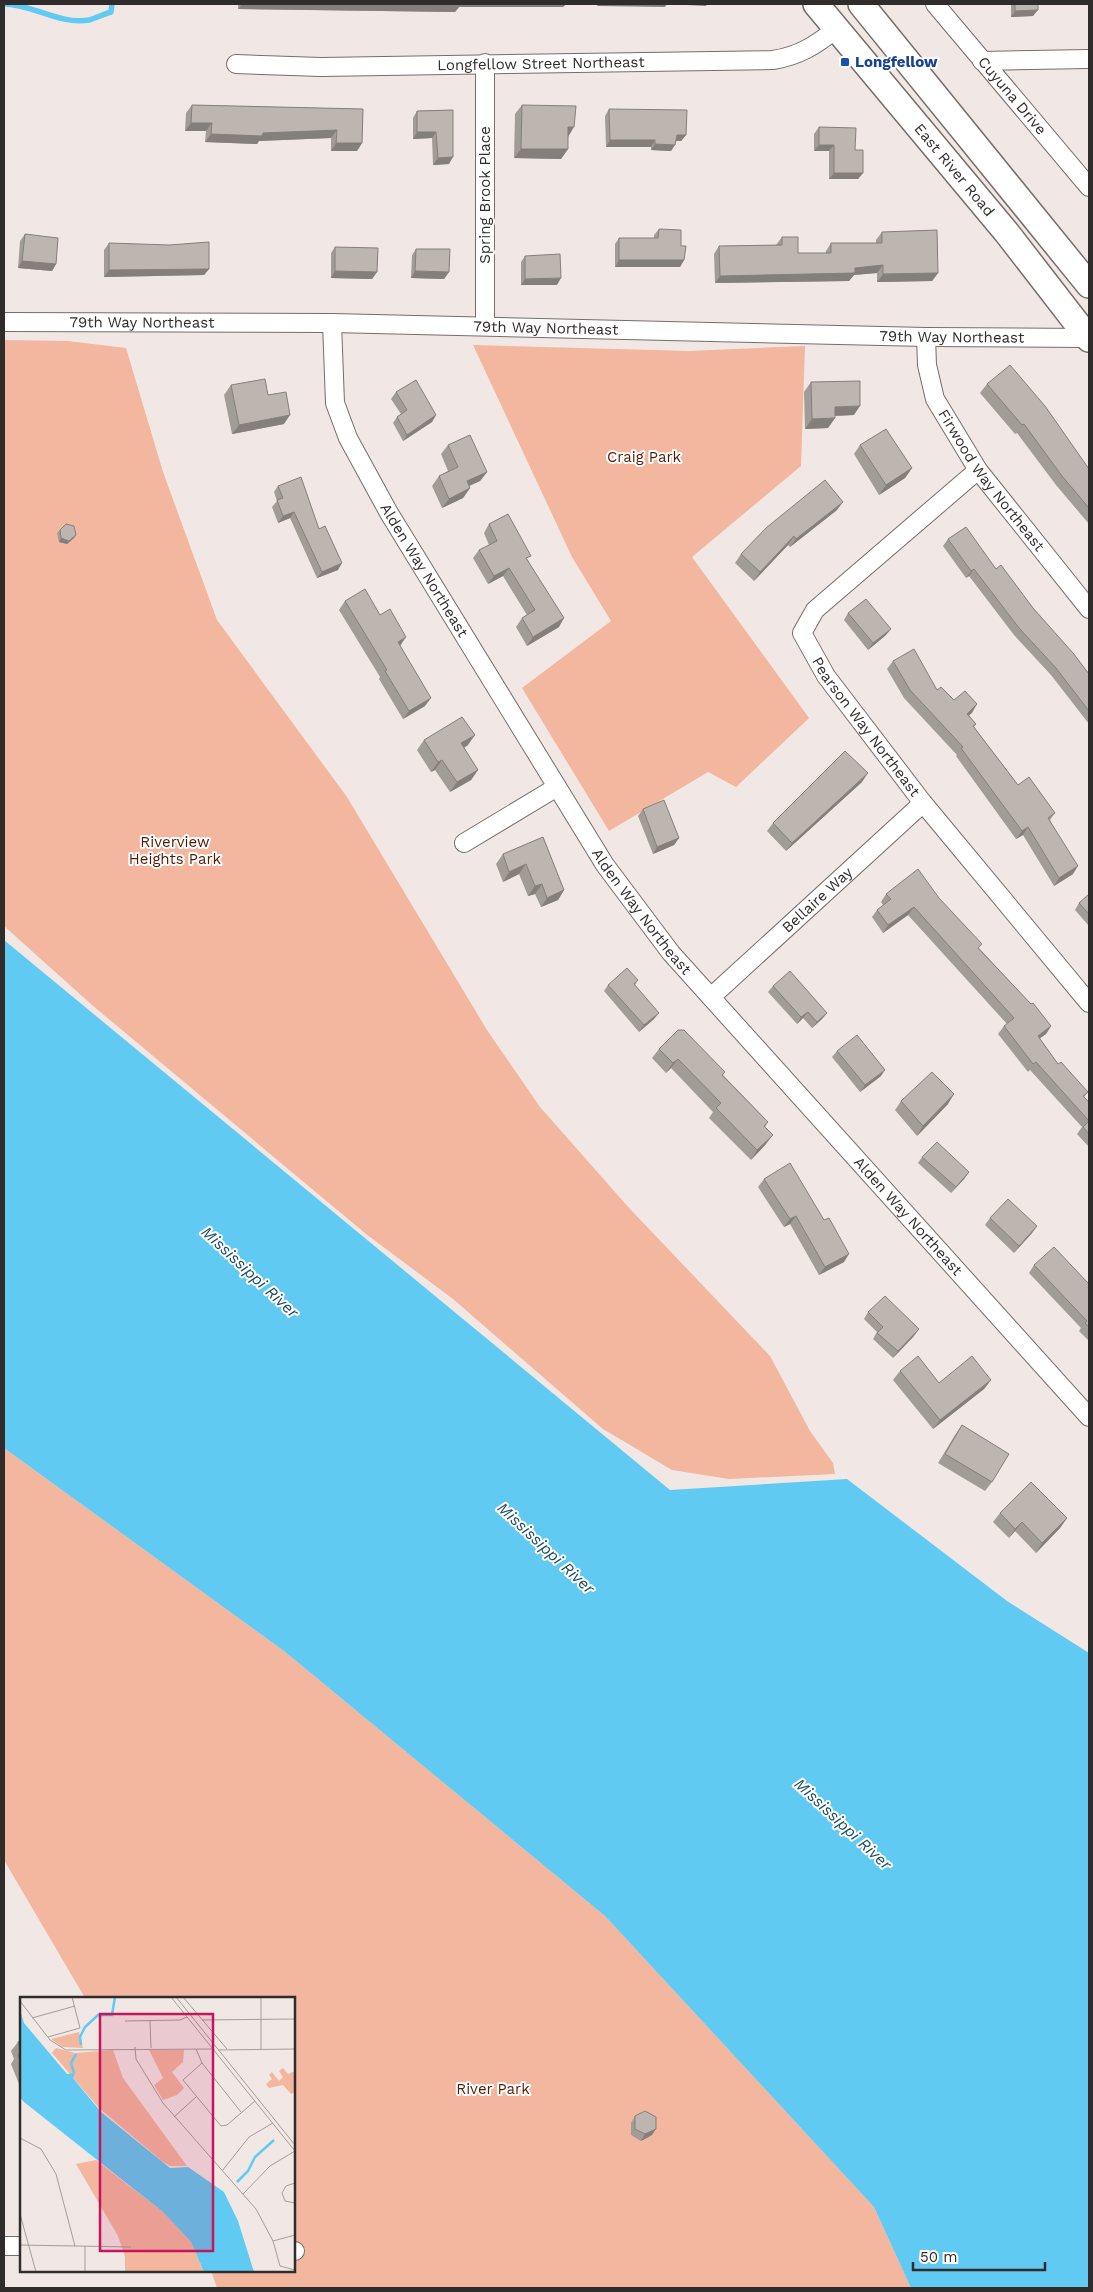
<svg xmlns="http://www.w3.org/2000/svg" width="1093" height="2292" viewBox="0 0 1093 2292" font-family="'Work Sans',sans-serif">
  <rect width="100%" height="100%" fill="#f1e8e5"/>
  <path fill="#f3b69e" d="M4,340L68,341L126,348L163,472L217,620L347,797L487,1030L540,1107L630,1209L770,1356L810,1431L833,1463L835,1474L729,1479L672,1470L603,1429L453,1299L366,1234L92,1005L4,926Z
    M473,345L689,351L805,346L801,466L692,557L809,718L736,787L708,772L609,831L522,688L611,621L572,557Z
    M4,1448L284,1651L605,1916L874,2207L911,2288H217L211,2271H294V1998H85L4,1860Z"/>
  <path fill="#60caf3" d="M4,940L670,1490L847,1479L1007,1601L1089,1653V2288H911L874,2207L605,1916L284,1651L4,1448Z"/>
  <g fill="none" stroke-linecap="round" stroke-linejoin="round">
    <path stroke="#60caf3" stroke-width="5.5" d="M4,4C32,4 59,25 89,20C96,18 104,14 111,12L112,4"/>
    <defs>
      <g id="street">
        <path id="s1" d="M935,4L1089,187"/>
        <path d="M982,61L1089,59"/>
        <path d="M485,63V326"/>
        <path id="s2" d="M236,64L321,67L773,60C799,56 816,45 836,29"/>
        <path id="s3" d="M4,322L332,323L926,337L1089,338"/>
        <path id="s4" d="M332,323L335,403L348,438L389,513L605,865L671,953L1089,1417"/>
        <path id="s5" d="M926,337L927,365L935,399L978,470L1089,609"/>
        <path id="s6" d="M978,470L815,610L802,633L826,676L923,803L1089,1003"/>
        <path d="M464,843L557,787"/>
        <path id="s7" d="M711,997L923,803"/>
        <path d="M4,2246H21"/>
        <path d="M294,2251H295"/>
      </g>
      <g id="secondary">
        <path id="s8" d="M816,4L1007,233L1089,339"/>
        <path d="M861,4L1089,285"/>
      </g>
    </defs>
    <use href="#street" stroke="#756d6a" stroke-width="20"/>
    <use href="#secondary" stroke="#756d6a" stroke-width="28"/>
    <use href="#street" stroke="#fff" stroke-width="18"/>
    <use href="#secondary" stroke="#fff" stroke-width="25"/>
  </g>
  <path fill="#a29c97" d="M238,4H566L563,7H459L455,12L238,9Z
    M1011,4H1038L1033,16L1011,17Z
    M192,105L363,109L362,143L357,151H331V138L259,141L257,144L205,142L206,131H185L186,113Z
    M522,105L568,137V149L561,159L514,158L515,114Z
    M609,109L686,135L681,141H676L671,151L651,150V147H606L605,116Z
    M453,110L449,164L433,165L432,138L413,139V118L417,111Z
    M819,127L855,150L863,173L858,179H829V151H814V134Z
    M659,229L681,246L684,260L680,267H615V244L619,238H654V235Z
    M882,232L938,273L932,281L877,282V273L854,275L849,281L715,283L714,254L719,246L776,245L782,237L798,253H826V251L831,243H876V240Z
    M25,234L56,264L52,271L18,268L20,241Z
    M109,243L209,269L204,275L104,277V250Z
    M335,247L377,272L372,279L331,278V253Z
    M416,249L449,272L444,279L411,278L412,255Z
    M525,256L557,285H521V262Z
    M811,382L854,415L835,416V418L828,428L805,429L804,392Z
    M987,384L1089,469V524L1056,485L1017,433L1015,434L980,393Z
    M231,385L268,395L284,424L232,434L224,395Z
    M396,392L436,415L432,422L403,441L393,423L397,417L401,414L391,399Z
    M448,445L487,472L480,481L469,486L470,488L463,498L442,508L432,486L439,476L448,471L441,454Z
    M860,445L912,468L905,478L879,495L854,454Z
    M278,486L319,529L338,570L317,578L290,518L278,523L272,507L277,501L274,492Z
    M837,510L790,547L788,545L754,581L735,563L741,554Z
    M489,524L528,560L559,627L527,646L516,627L522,618L527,615L503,576L488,584L473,558L479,550L489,545L484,533Z
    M60,530L76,535L74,538L67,544L59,542L57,533Z
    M948,539L996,569L1033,608L1089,674V724L1051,675L1014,635L969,576L966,578L943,546Z
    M345,601L380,615L400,646L425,706L403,719L379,679L380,677L339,610Z
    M848,613L886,635L868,650L844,620Z
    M893,661L937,690L954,700L977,704L969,715L976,724L974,727L1018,785L1055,813L1050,820L1073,874L1054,886L1023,835L1016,839L956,756L957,755L904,698L887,669Z
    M424,740L468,745L464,748L478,770L471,780L450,792L435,770L431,772L417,750Z
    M862,782L786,851L767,831L773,823Z
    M643,809L679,838L674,845L653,854L638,816Z
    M543,837L564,890L558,900L541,907L535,894L528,896L519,874L503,882L496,864L503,854Z
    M886,894L939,898L979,948L1051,1026L1046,1034L1039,1038L1058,1064L1088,1092L1084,1097L1089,1102V1147L1077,1134L1082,1127L1030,1070L1028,1072L998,1034L1004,1026L1007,1024L908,915L883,933L872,917L877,910L883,905L881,902Z
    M1089,894V926L1075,910L1079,903Z
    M638,980L635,985L654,1019L639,1032L604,991L608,985Z
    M773,986L827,1013L822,1019L812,1028L803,1018L797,1024L768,992Z
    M659,1049L725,1072L723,1075L768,1122L765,1127L766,1144L751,1160L709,1118L713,1112L671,1068L666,1073L652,1058Z
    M837,1051L881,1076L860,1092L832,1057Z
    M901,1101L948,1104L917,1136L895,1110Z
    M922,1157L965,1178L951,1193L918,1163Z
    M764,1179L844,1262L819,1275L790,1224L784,1227L758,1187Z
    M990,1218L1037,1226L1032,1233L1014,1253L985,1225Z
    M1034,1265L1089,1284V1341L1079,1331L1081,1328L1029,1273Z
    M868,1312L914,1336L893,1358L873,1339L877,1332L864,1319Z
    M900,1371L939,1383L991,1380L984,1389L933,1429L893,1380Z
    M962,1425L992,1482L985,1491L938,1463L955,1435Z
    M1000,1513L1067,1518L1060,1528L1036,1553L1015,1531L1009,1538L993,1522Z
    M21,2040V2089L11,2064L14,2059L11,2051L18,2042Z
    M635,2116L652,2135L641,2141L631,2135V2123Z"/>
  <path fill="#847f7b" d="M242,4H566L563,7H459L455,12L238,9Z
    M598,4H707L706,6L667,4L665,7L597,6Z
    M1038,10L1033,16L1011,17L1015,11Z
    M191,123H212L206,131H185Z
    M568,127H574L568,137Z
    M337,130L331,138L259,141L257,144L205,142L211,134Z
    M417,132H436L432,138L413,139Z
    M677,135H686L681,141H672Z
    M610,140H655L651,147H606Z
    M336,143H362L357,151H331Z
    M655,144L675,145L671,151L651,150Z
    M819,145H834L829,151H814Z
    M521,149H568L561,159L514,158Z
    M453,157L449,164L433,165L438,158Z
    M834,173H863L858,179H829Z
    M619,260H684L680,267H615Z
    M22,261L56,264L52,271L18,268Z
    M883,265L877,273L854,275L849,281L715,283L720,276L855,268Z
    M209,269L204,275L104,277L109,270Z
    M335,271L377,272L372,279L331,278Z
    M415,271L449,272L444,279L411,278Z
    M938,273L932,281L877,282L883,274Z
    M561,278L557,285H521L525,279Z
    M860,406L854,415L828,416L835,407Z
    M290,415L284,424L232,434L239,425Z
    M436,415L432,422L403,441L407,435Z
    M835,418L828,428L805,429L812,419Z
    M912,468L905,478L879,495L886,485Z
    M487,472L480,481L460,490L467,481Z
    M470,488L463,498L442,508L449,499Z
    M843,502L837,510L790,547L796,539Z
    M294,512L290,518L278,523L283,516Z
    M76,535L74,538L67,544L59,542L61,538Z
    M794,536L788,545L754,581L760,572Z
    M342,563L338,570L317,578L322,572Z
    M509,568L503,576L488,584L494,576Z
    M974,569L969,576L966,578L971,571Z
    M564,618L559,627L527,646L533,637Z
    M891,629L886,635L868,650L873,643Z
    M406,637L400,646L398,642Z
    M431,698L425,706L403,719L409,711Z
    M977,704L972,713L961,722L967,714Z
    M475,735L468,745L454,753L461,743Z
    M442,760L435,770L431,772L438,762Z
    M478,770L471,780L450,792L457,782Z
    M868,773L862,782L786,851L792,843Z
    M1028,827L1023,835L1016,839L1022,831Z
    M679,838L674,845L653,854L657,847Z
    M526,864L519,874L503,882L509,872Z
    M1078,866L1073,874L1054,886L1059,878Z
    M542,884L535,894L528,896L535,886Z
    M564,890L558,900L541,907L547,898Z
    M914,907L908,915L883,933L888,925Z
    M808,1012L803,1018L797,1024L801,1017Z
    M659,1013L654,1019L639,1032L644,1025Z
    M827,1013L822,1019L812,1028L817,1022Z
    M1051,1026L1046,1034L1032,1044L1038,1036Z
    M678,1059L671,1068L666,1073L673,1063Z
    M885,1070L881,1076L860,1092L865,1085Z
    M954,1094L948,1104L917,1136L923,1126Z
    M773,1135L766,1144L751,1160L757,1150Z
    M969,1172L965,1178L951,1193L956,1187Z
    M796,1216L790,1224L784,1227L790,1219Z
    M1037,1226L1032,1233L1014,1253L1019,1246Z
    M849,1254L844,1262L819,1275L825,1267Z
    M919,1329L914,1336L893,1358L898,1351Z
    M991,1380L984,1389L933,1429L940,1420Z
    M1067,1518L1060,1528L1036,1553L1042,1543Z
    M1022,1522L1015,1531L1009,1538L1015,1529Z
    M656,2129L652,2135L641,2141L645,2134Z"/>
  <path fill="#bcb5b0" stroke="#847f7b" d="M332,4H460V5Z
    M1015,4H1038V10L1015,11Z
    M192,105L363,109L362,143H336L337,130L263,133L262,136L211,134L212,123H191Z
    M522,105L576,106L574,127H568V149H521Z
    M609,109L687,110L686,135H677L675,145L655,144V140H610Z
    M453,110V157L438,158L436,132H417V111Z
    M819,127L856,128L855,150H863V173H834V145H819Z
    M659,229L681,230V246H686L684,260H619V238H658Z
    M937,230L938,273L883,274V265L855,268V273L720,276L719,246L782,245V237H798V253H831V243H882V232Z
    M25,234L58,238L56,264L22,261Z
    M209,242V269L109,270V243L169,245Z
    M335,247L378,248L377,272L335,271Z
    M416,249H450L449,272L415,271Z
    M560,254L561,278L525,279V256Z
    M1010,365L1045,406L1089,469V508L1062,476L1024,424L1022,425L987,384Z
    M265,379L268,395L286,392L290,415L239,425L231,385Z
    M416,380L436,415L407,435L397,417L407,410L396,392Z
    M860,381V406L835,407V418L812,419L811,382Z
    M886,429L912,468L886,485L860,445Z
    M470,435L487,472L467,481L470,488L449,499L439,476L458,467L448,445Z
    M301,477L319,529L325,526L342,563L322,572L294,512L283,516L277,500L283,498L278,486Z
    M825,480L843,502L796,539L794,536L760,572L741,554L766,528Z
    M508,514L531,556L526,558L564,618L533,637L522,618L535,610L509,568L494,576L479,550L497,541L489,524Z
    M66,524L74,526L76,535L69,541L61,538L60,530Z
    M966,527L996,569L1001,565L1033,608L1073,653L1089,674V711L1056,668L1019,628L974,569L971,571L948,539Z
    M365,589L380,615L390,609L406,637L398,642L431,698L409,711L385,671L387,670L345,601Z
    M866,599L891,629L873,643L848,613Z
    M914,649L937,690L941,687L954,700L965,691L977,704L967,714L976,724L973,726L1018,785L1029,777L1055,813L1048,818L1078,866L1059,878L1028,827L1022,831L961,748L963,747L910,690L893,661Z
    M462,717L475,735L461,743L478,770L457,782L442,760L438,762L424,740Z
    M845,751L868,773L792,843L773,823Z
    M664,800L679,838L657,847L643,809Z
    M543,837L564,890L547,898L542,884L535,886L526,864L509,872L503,854Z
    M918,869L939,898L982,944L978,948L1031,1004L1033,1003L1051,1026L1038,1036L1058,1064L1061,1062L1088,1092L1083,1096L1089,1102V1134L1083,1127L1089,1121L1036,1062L1033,1064L1004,1026L1014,1018L914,907L888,925L877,910L891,899L886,894Z
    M1089,894V914L1079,903Z
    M627,968L638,980L634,984L659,1013L644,1025L608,985Z
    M790,971L827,1013L817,1022L808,1012L801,1017L773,986Z
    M678,1030H684L725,1072L722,1075L768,1122L764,1126L773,1135L757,1150L716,1108L721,1103L678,1059L673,1063L659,1049Z
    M857,1035L885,1070L865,1085L837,1051Z
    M932,1072L954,1094L923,1126L901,1101Z
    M937,1142L969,1172L956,1187L922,1157Z
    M790,1163L824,1220L829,1218L849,1254L825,1267L796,1216L790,1219L764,1179Z
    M1008,1199L1037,1226L1019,1246L990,1218Z
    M1054,1247L1089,1284V1286L1088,1288L1089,1289V1327L1085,1323L1087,1321L1034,1265Z
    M885,1296L919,1329L898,1351L877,1333L883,1327L868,1312Z
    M918,1356L939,1383L972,1356L991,1380L940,1420L900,1371Z
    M962,1425L1009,1454L992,1482L945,1454Z
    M1031,1482L1067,1518L1042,1543L1022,1522L1015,1529L1000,1513Z
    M21,2040V2050L18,2042Z
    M21,2053V2063L18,2054Z
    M645,2111L656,2117V2129L645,2134L635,2129V2116Z"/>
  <rect fill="#1a4fb4" stroke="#fff" stroke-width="2" x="840" y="57" width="10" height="10" rx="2.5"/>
  <g text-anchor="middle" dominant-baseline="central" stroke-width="4" stroke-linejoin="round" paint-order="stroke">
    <g font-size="15" font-weight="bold" fill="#164399" stroke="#fff" text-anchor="start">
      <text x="855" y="62">Longfellow</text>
    </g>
    <g font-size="15" fill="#302c2b" stroke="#fff">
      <text stroke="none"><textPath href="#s2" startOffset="305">Longfellow Street Northeast</textPath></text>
      <text stroke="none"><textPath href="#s1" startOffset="120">Cuyuna Drive</textPath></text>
      <text stroke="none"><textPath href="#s8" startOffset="216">East River Road</textPath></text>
      <text transform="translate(485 195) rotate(-90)">Spring Brook Place</text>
      <text stroke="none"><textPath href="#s3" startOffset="138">79th Way Northeast</textPath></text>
      <text stroke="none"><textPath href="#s3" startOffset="542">79th Way Northeast</textPath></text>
      <text stroke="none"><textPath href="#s3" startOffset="948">79th Way Northeast</textPath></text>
      <text stroke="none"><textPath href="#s5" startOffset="162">Firwood Way Northeast</textPath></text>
      <text stroke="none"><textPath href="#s4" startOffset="270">Alden Way Northeast</textPath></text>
      <text stroke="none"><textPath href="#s6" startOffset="355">Pearson Way Northeast</textPath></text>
      <text stroke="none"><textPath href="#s7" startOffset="144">Bellaire Way</textPath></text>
      <text stroke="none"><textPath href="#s4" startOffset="675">Alden Way Northeast</textPath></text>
      <text stroke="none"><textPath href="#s4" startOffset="1080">Alden Way Northeast</textPath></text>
    </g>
    <g font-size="15" fill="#521d05" stroke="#fff">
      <text x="644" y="457">Craig Park</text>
      <text x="175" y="842">Riverview<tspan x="175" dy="17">Heights Park</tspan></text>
      <text x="493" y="2089">River Park</text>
    </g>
    <g font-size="16" font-style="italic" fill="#214e60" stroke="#fff">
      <text transform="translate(250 1272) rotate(43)">Mississippi River</text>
      <text transform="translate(546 1548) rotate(43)">Mississippi River</text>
      <text transform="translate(843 1824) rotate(43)">Mississippi River</text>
    </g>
  </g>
  <g transform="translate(20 1997)">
    <rect width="275" height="275" fill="#f1e8e5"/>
    <path d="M59,35L63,51L42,50L31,42ZM36,51L55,56L93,53L103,81L167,169H150L143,165L79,111L32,56ZM129,53H164L163,65L152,75L164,91L157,98L143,103L134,88L143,81ZM263,71L268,77L275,74V95L271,97L263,88L249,91L246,87L252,82L249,78L252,75L259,84L263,80L259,74ZM76,163L143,215L171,245L184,275H105V260L98,239L56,167Z" fill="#f3b69e"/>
    <path d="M0,13L4,26L47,77L55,76L53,81L81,115L150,171L168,170L204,195L218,224L234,275H184L171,245L143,215L4,105L0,100Z" fill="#60caf3"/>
    <path fill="none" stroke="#60caf3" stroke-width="2.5" d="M61,48L60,40L65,30L78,18H92L95,0M54,76L51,66L56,57M217,185L228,174L235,160L254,143"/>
    <path fill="none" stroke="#a49d9b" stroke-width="1" d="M151,0L275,154M156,0L275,148M163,0L207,52M241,0V53M0,4L30,43L46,53L192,52M12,21L55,9M182,23L275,22M105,24L160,23L167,20M130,24L131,51M28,40L60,31L52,0M115,50L116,62L143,106L236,212L253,244L260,269L275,273M176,52L182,66L221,115M198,53L275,52M182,66L163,83L201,129L207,128L235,104M154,120L176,100M0,141L21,152L36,177L55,249M202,174L229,140L253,126M275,186L266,189L262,196L265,204L275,206M223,197L250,169L275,154M0,217L16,275M253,244L275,238M0,248L111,250M65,249V275"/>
    <path fill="#c2185b" fill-opacity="0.15" stroke="#c2185b" stroke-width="2.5" d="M80,17H193V254H80Z"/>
    <rect width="275" height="275" fill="none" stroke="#302c2b" stroke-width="2.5"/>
  </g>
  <rect width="1093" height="2292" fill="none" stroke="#302c2b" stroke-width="10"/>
  <path d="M913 2262v8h132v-8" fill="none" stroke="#302c2b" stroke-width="2.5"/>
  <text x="920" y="2262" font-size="15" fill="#302c2b" stroke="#ffffff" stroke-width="4" paint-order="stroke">50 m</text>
</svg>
